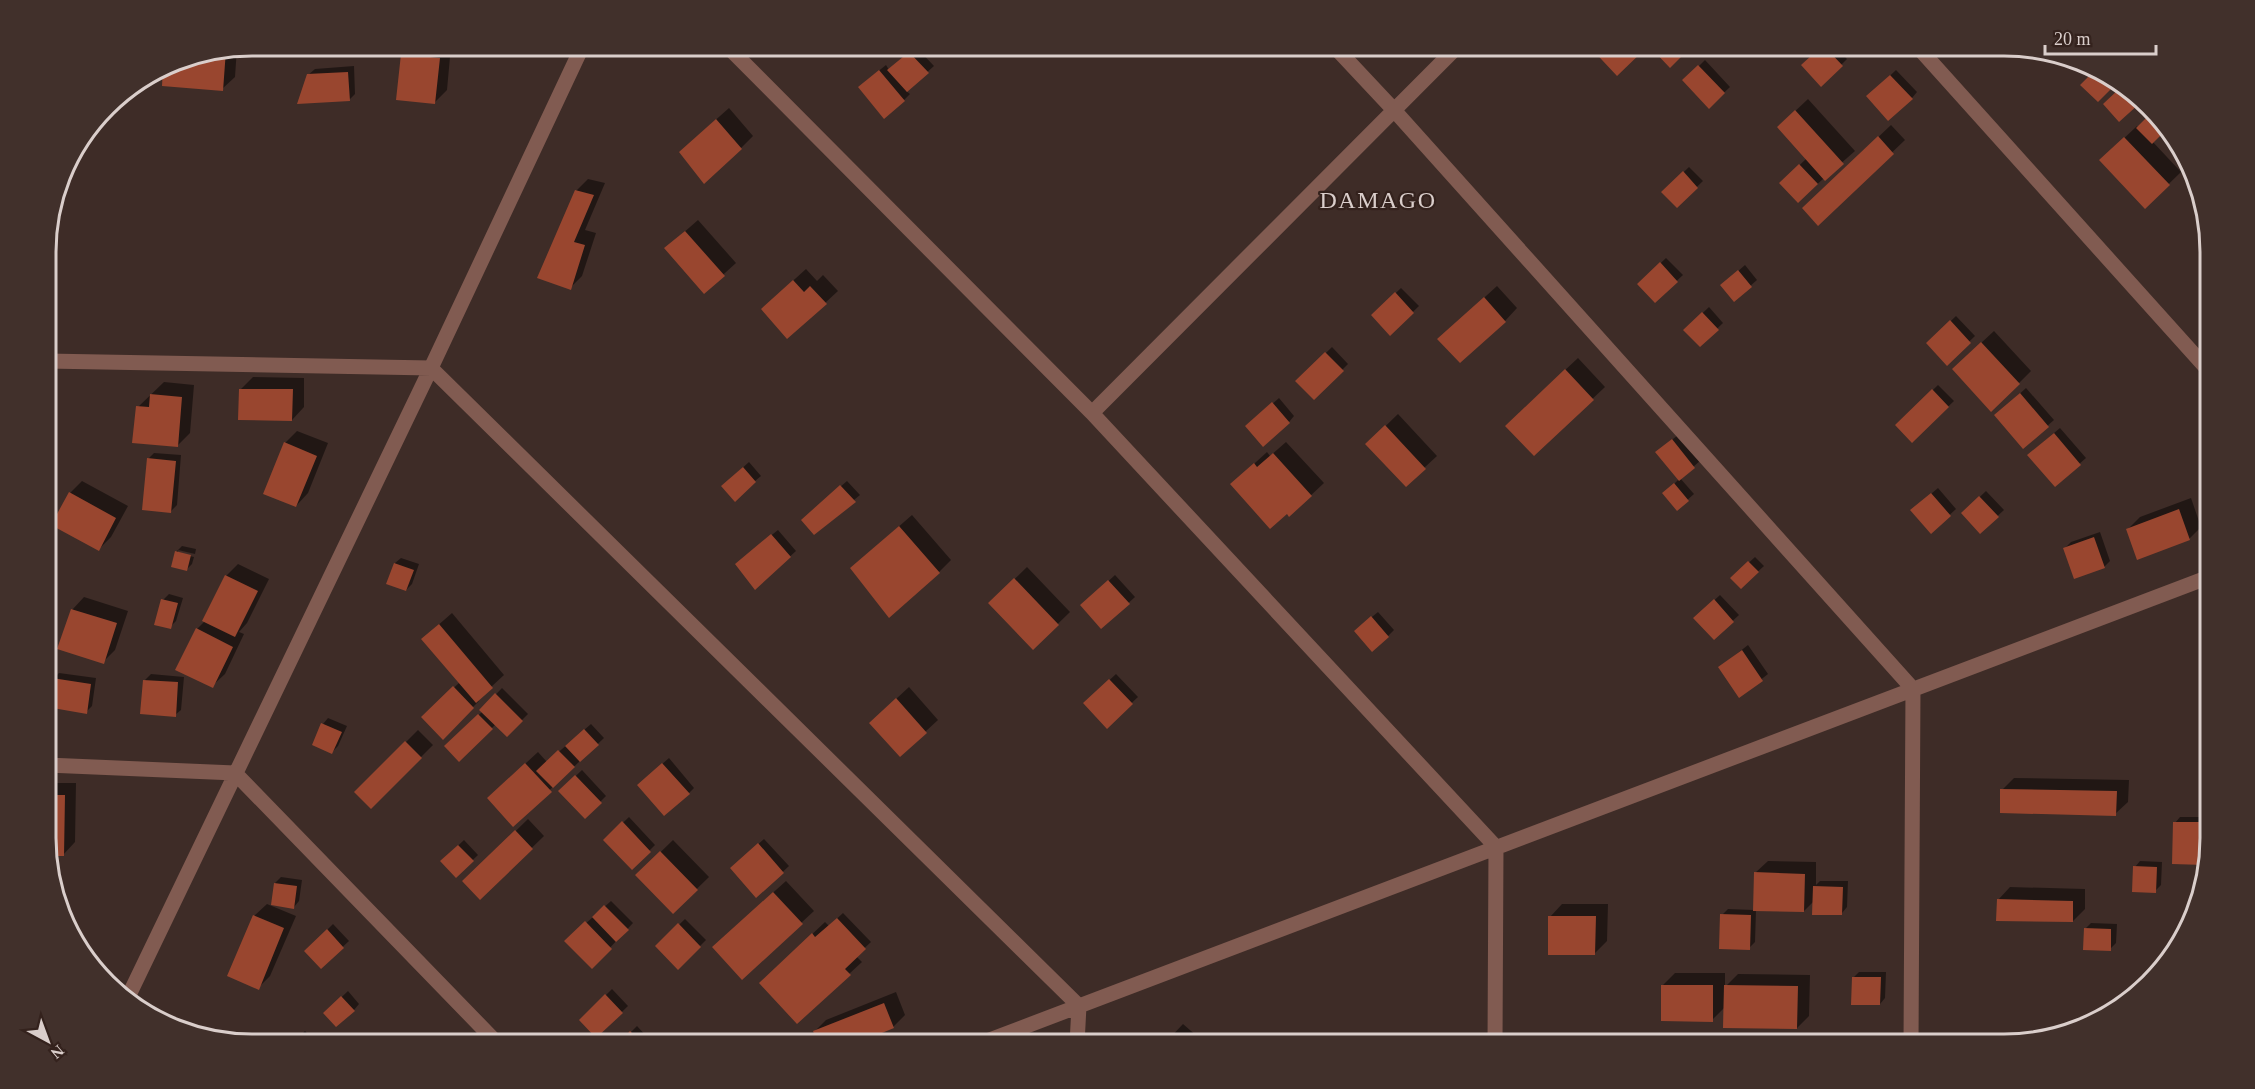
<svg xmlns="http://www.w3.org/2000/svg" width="2255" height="1089" viewBox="0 0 2255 1089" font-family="Georgia,serif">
  <rect width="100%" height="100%" fill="#3e2c27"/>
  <path fill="#0007" d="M411,45L451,46L447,90L435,102L402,55Z
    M1824,45H1834L1847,59L1821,85L1803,65Z
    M916,47L934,66L906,91L910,94L904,100L866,81L886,65L889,70Z
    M237,48L235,77L222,89L163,85L164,66L173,61Z
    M1705,60L1730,87L1709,107L1684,81Z
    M354,66L355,94L350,99L308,75L315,69Z
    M1896,70L1917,92L1912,98L1874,91Z
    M1808,99L1855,151L1798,201L1781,183L1807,158L1791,115Z
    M729,108L753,136L741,148L693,140Z
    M2153,114L2168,126L2152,141L2181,172L2145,207L2101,160L2137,126L2139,128Z
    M1891,125L1905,140L1818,223L1816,196Z
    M1689,167L1703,181L1677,206L1663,192Z
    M588,179L605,183L585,230L596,233L582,276L570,288L576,191Z
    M698,220L736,263L704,292L666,248Z
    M1666,258L1683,275L1655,301L1639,284Z
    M1745,265L1757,280L1734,300L1728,280Z
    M806,269L817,281L823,275L838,291L825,303L775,297Z
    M1497,286L1517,308L1505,321L1452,327Z
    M1401,288L1419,306L1390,334L1373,315Z
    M1709,307L1723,323L1700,345L1685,330Z
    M1956,316L1975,336L1947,363L1928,343Z
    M1994,331L2031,371L2019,383L1966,357Z
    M1332,347L1348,364L1314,398L1297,381Z
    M1578,358L1605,387L1534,454L1519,413Z
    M253,377L304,378V407L292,420L240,390Z
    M46,380L51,381L46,392Z
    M164,382L194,385L190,433L178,445L138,407Z
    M1938,385L1954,401L1912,441L1897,425Z
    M2026,388L2054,420L2023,447L2002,410Z
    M1279,398L1294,416L1289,422L1253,421Z
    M1398,414L1437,456L1424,468L1367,444Z
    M2060,428L2086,458L2055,485L2035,449Z
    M297,431L328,443L308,493L296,506L285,443Z
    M1678,435L1700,461L1680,478L1694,494L1677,509L1670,488L1679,479L1663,447Z
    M1286,442L1324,483L1290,515L1232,484L1267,452L1270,456Z
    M154,453L181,455L177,505L171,511L148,459Z
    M46,455L53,458L46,474Z
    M749,462L761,476L755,481L729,480Z
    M82,481L128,506L111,537L99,549L70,493Z
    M847,481L860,495L814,533L809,514Z
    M1938,488L1956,509L1931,532L1918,505Z
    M1986,491L2004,510L1980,532L1963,513Z
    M2191,498L2201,527L2189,539L2128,529L2140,517Z
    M912,515L951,560L939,572L865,556Z
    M778,530L796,551L755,588L743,558Z
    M2100,532L2110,561L2104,567L2065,548L2071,542Z
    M182,546L196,549L195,554L178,550V553L194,557L192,564L186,570L176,552Z
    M1755,557L1764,566L1741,587L1732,578Z
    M401,558L419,564L412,584L406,590L388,583L395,563Z
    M238,564L269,579L247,623L239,632L244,634L225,674L212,686L197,629L205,621L226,576Z
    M1027,567L1070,612L1033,648L990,603Z
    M1115,575L1135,597L1102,627L1088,600Z
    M169,594L183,598L176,621L170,627L163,600Z
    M1720,595L1739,615L1714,638L1695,618Z
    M84,597L128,611L115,650L103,662L72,610Z
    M1378,612L1394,630L1388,636L1362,625Z
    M452,613L504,675L477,700L479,701L443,737L423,717L460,682L436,627Z
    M1748,645L1768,674L1740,696L1720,667Z
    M59,673L96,678L92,706L86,712L54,678Z
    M151,674L184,677L181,710L175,715L145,680Z
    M1116,674L1138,697L1107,726L1085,703Z
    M909,687L938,720L900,755L883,711Z
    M502,688L528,714L507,735L496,724L459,760L446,746L483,711L481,710Z
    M328,718L347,726L338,746L332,752L314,744L323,724Z
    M591,724L604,738L513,825L501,786L538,752L547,762Z
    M418,730L433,745L371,807L356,792Z
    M669,758L694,788L689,793L645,779Z
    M582,770L606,796L585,817L560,791Z
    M2014,778L2129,780L2128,802L2115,814L2002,790Z
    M47,783H76L75,842L63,855H47Z
    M629,817L655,845L632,868L605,840Z
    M2180,817H2210V838L2205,863L2175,823Z
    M528,819L544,836L480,898L464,881Z
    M764,839L789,866L757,896L738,862Z
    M464,840L478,855L456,876L442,861Z
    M673,840L709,877L673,912L637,875Z
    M1768,861L1816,862V885L1820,881H1848L1847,907L1842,913L1814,901L1804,911L1756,910L1755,942L1749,948L1722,915L1728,909L1754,910L1755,873Z
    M2140,861L2162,862L2161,885L2155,891L2135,867Z
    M281,877L302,880L299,901L294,907L275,883Z
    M786,881L814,911L801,923L726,935Z
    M2200,886L2194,917V918L2195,892Z
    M2010,887L2085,889V909L2073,921L1998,900Z
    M611,901L633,923L592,967L566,941Z
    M267,904L296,916L270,976L258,988L254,916Z
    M1562,904H1608L1607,941L1595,953L1550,917Z
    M843,913L871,942L856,956L862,962L849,974L773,971L825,922L829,926Z
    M685,919L706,940L678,968L657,946Z
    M2091,923L2117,924L2116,943L2110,949L2085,929Z
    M333,924L349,941L321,967L306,951Z
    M1859,972H1886L1885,998L1880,1004L1853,978Z
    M1675,973H1725V987L1738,974L1810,975L1809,1016L1797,1028L1725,1007L1712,1020L1663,985Z
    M612,989L628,1006L597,1036L581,1020Z
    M348,991L359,1004L354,1010L325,1013Z
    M896,992L905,1015L893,1027L814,1032L826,1020Z
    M1183,1024L1206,1044H1164Z
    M637,1026L648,1038L642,1044H619Z
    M305,1031L317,1044H292Z
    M412,1036L420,1044H403Z"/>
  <path fill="#99462f" d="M250,45H265V53H251Z
    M1588,45H1640L1644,50L1617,76Z
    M1658,45H1689L1691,47L1670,68L1653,50Z
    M1823,45L1843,66L1821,87L1801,65Z
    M226,50L223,91L162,86L163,67L173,61Z
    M909,52L929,73L907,92L887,70Z
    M401,54L440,58L435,104L396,100Z
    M1698,65L1725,93L1709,109L1682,80Z
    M879,70L905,101L884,119L858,87Z
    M2095,70L2115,85L2098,102L2080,85Z
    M348,72L350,101L297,104L307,74Z
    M1890,75L1913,99L1888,121L1866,96Z
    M2119,89L2139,104L2119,122L2103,104Z
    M1795,110L1844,164L1825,181L1777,127Z
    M2151,113L2168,128L2152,144L2136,128Z
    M716,119L742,149L704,184L679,152Z
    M1878,136L1894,154L1818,226L1802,208Z
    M2124,137L2170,185L2145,209L2099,160Z
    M1799,164L1818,184L1798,203L1779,183Z
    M1683,171L1698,188L1677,208L1661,192Z
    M575,190L594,195L574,242L585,245L571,290L537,278Z
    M685,231L725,276L704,294L664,248Z
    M1660,262L1678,282L1655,303L1637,284Z
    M1738,270L1752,287L1734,302L1720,285Z
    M793,280L804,292L810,286L827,304L787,339L761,309Z
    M1395,292L1414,313L1390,336L1371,315Z
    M1484,297L1506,322L1460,363L1437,339Z
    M1702,312L1719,330L1700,347L1683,330Z
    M1950,320L1971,343L1947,366L1926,343Z
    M1981,342L2020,384L1991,412L1952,369Z
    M1325,352L1344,371L1314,400L1295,381Z
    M1565,369L1594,400L1534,456L1505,426Z
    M239,389H293L292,421L238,420Z
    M1932,389L1949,407L1912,443L1895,425Z
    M2020,393L2049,427L2023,449L1994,415Z
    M150,394L182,397L178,447L132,443L136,406L149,407Z
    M1272,402L1290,423L1263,447L1245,426Z
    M1385,425L1426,469L1406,487L1365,444Z
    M2054,433L2081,465L2055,487L2027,455Z
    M1672,439L1695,468L1679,481L1655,452Z
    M284,442L317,456L296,507L263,494Z
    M1273,453L1312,496L1289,517L1287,514L1270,529L1230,484L1254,463L1257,467Z
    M147,458L176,461L171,513L142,510Z
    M743,467L756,482L735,502L721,486Z
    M1674,483L1689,501L1677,511L1662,493Z
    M840,485L856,502L814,535L801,520Z
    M69,492L116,518L99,551L51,525Z
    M1931,493L1951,516L1931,534L1910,510Z
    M1979,496L1999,517L1980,534L1961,513Z
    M2179,509L2190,540L2137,560L2126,529Z
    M899,526L940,573L889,618L850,568Z
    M771,534L791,557L755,590L735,564Z
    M2094,537L2105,568L2074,579L2063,548Z
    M175,551L191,555L187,571L171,567Z
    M1748,561L1759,572L1741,589L1730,578Z
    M394,563L414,570L406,591L386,584Z
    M225,575L258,591L235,637L202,621Z
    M1014,578L1059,625L1033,650L988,603Z
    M1108,580L1130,604L1101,629L1080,605Z
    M161,599L178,603L171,629L154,625Z
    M1714,599L1734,622L1714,640L1693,618Z
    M71,609L117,623L104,664L57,649Z
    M1371,616L1389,637L1372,652L1354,631Z
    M439,624L493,688L476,703L421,639Z
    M196,628L233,647L213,688L175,670Z
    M1742,650L1763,681L1739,698L1718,667Z
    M52,678L91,684L87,714L47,707Z
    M1109,679L1133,704L1107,729L1083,703Z
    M143,680L178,682L176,717L140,714Z
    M453,686L474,708L443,740L421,717Z
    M495,693L523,721L507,737L479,710Z
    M896,698L927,733L900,757L869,723Z
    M478,714L493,729L459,762L444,746Z
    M321,723L342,732L332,754L312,745Z
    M584,729L599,745L580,762L565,746Z
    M405,741L422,758L371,809L354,792Z
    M558,750L575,767L553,788L536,771Z
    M525,763L552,792L513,827L487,798Z
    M662,763L690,794L664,816L637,785Z
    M575,775L602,803L585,819L558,791Z
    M2000,789L2117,791L2116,816L2000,813Z
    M47,795H65L64,856H47Z
    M622,821L651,852L632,870L603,840Z
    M2173,822H2209L2208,847L2205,865L2172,864Z
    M515,830L533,849L480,900L462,881Z
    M758,843L784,873L756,898L730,868Z
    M458,845L474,861L456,878L440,861Z
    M660,851L698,890L673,914L635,875Z
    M2133,866L2157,867L2156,893L2132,892Z
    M1754,872L1805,874L1804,912L1753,911Z
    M274,883L297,886L294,909L271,905Z
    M1813,886L1843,887L1842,915H1812Z
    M2193,891H2199L2192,921Z
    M773,892L803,924L742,980L712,947Z
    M1997,899L2073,901V922L1996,921Z
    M604,905L629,930L616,942L592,917Z
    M1720,914L1751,915L1750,950L1719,949Z
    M253,915L284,928L259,990L227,976Z
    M1548,916H1596L1595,955H1548Z
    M837,918L866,949L845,969L851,975L797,1024L759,983L812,933L815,937Z
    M585,921L612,949L592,969L564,941Z
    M678,923L701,947L678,970L655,946Z
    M2084,928L2111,929V951L2083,950Z
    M327,929L344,948L321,969L304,951Z
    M1852,977H1881L1880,1005H1851Z
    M1661,985H1713V1022L1661,1021Z
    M1724,985L1798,986L1797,1029L1723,1028Z
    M605,994L623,1013L596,1038L579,1020Z
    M341,996L355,1011L336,1027L323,1013Z
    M884,1003L894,1028L855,1044H818L813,1031Z
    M630,1031L643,1044H617Z
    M1170,1035L1180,1044H1162Z
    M298,1036L305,1044H290Z"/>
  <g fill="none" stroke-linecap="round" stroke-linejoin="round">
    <path stroke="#815b51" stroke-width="15" d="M726,45L1092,413L1496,847L1495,1044
      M1333,45L1393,109L1913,689L1911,1044
      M1916,45L2209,371
      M46,361L431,368L1079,1006L1077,1044
      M1092,413L1459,45
      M47,765L235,773L498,1044
      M129,995L431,368L583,45
      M979,1044L2209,577"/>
  </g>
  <g text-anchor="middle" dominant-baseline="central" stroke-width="4.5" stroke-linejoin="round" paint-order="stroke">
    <g font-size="24" letter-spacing="1.5" fill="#dacecb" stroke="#34221d">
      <text x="1378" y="200">DAMAGO</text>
    </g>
  </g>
  <path d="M0 0H2255V1089H0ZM252 56H2004A196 196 0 0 1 2200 252V838A196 196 0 0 1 2004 1034H252A196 196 0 0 1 56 838V252A196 196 0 0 1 252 56Z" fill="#41302b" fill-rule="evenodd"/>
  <path fill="none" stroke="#dacecb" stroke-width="3" d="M252 56H2004A196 196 0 0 1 2200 252V838A196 196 0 0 1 2004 1034H252A196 196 0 0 1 56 838V252A196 196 0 0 1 252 56Z"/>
  <g transform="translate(48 1041) rotate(139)" stroke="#34221d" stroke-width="4.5" paint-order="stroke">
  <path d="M0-4.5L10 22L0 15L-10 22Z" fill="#dacecb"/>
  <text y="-9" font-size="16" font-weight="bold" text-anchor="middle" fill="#dacecb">N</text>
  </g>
  <path d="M2045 45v9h111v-9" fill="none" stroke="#dacecb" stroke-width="3"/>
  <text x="2054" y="45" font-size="18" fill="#dacecb" stroke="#34221d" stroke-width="4.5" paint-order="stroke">20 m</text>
</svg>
